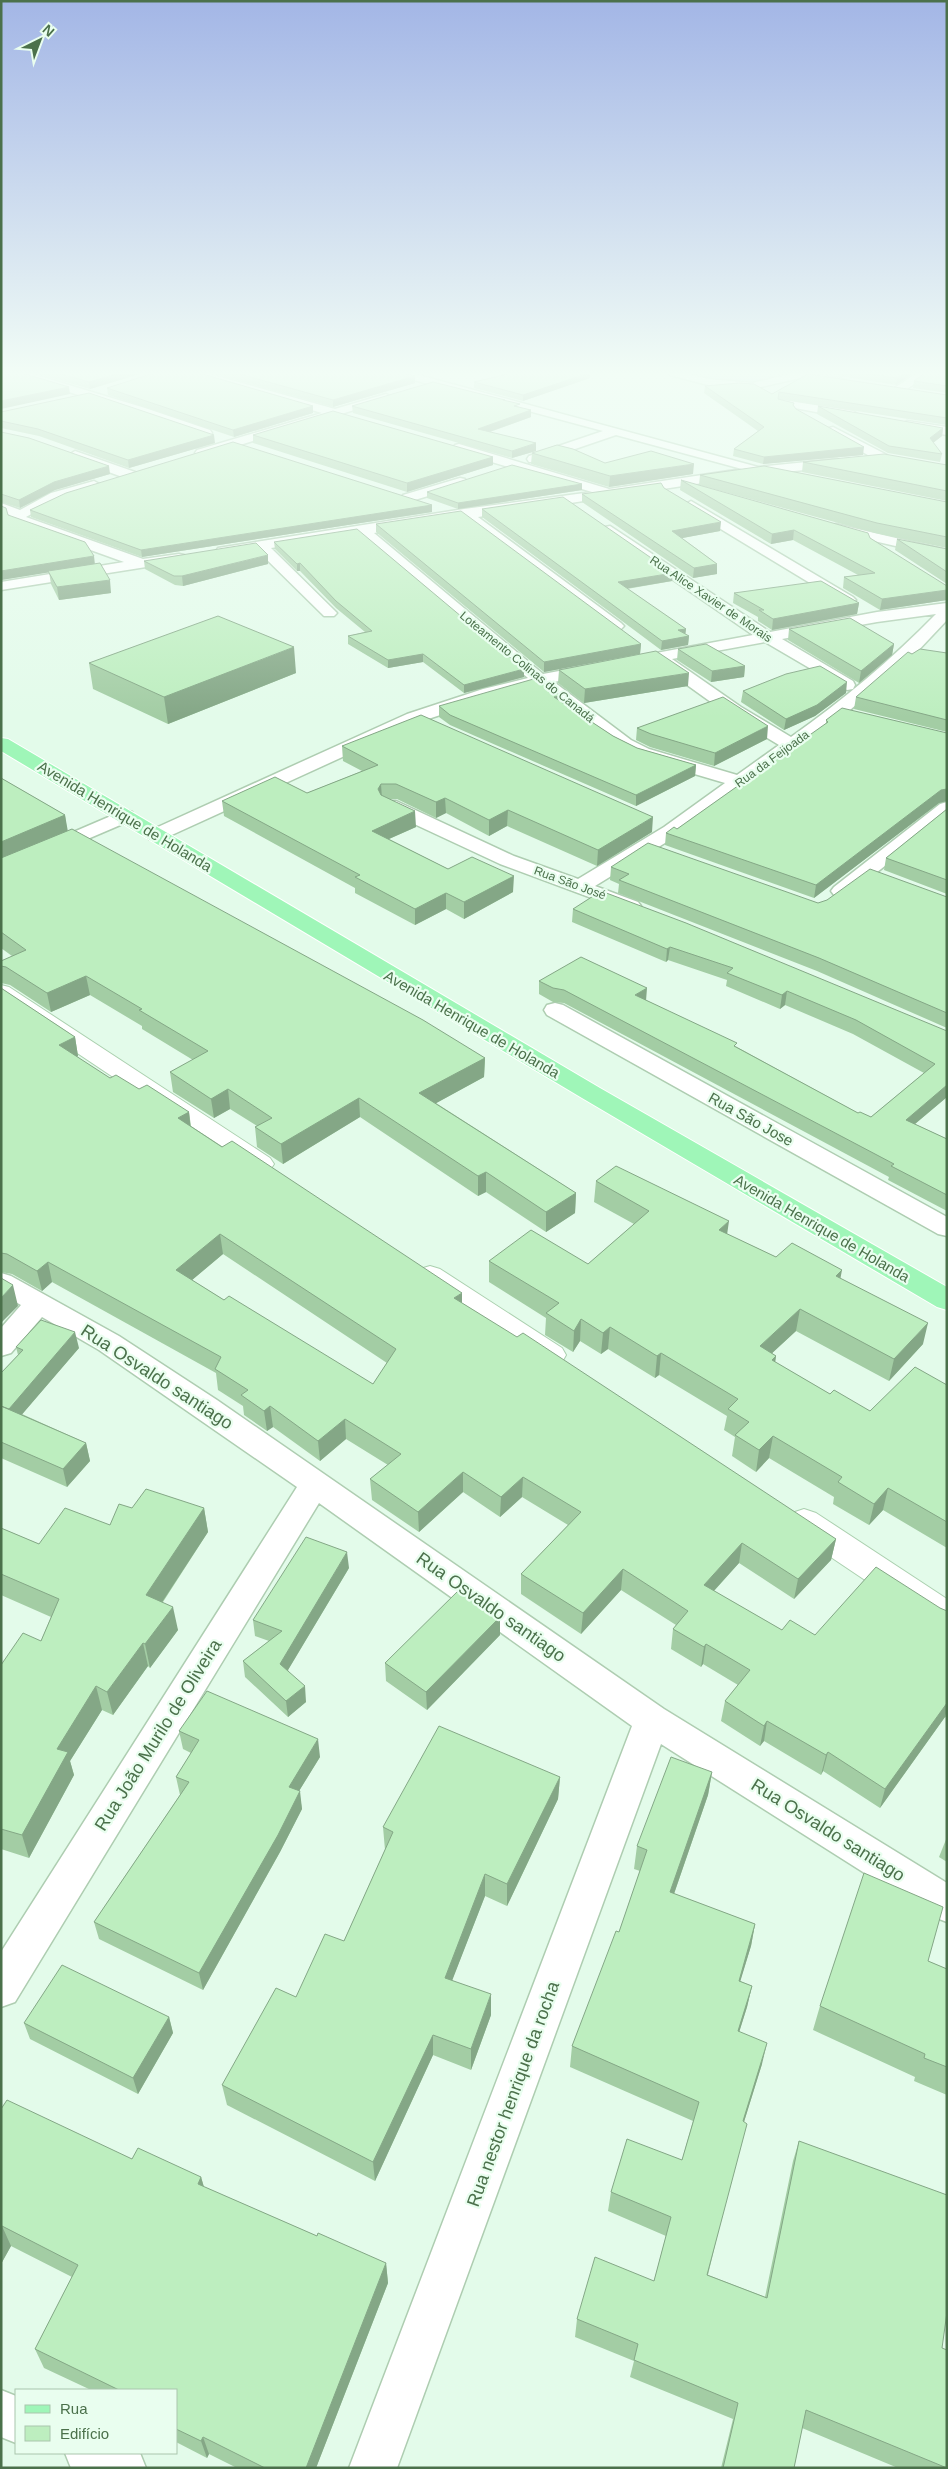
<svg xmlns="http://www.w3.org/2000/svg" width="948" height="2469" viewBox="0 0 948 2469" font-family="Helvetica,sans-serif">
  <rect width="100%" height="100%" fill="#e3fbea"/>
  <path fill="#c3dee7" d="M680,373H806L749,384L709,379Z"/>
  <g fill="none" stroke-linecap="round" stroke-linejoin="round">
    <defs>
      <path id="street" d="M12,373H29L145,408L210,430L212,433L210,436H202Z
        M189,373H206L335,409L386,394L392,397L390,399L201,457L197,456L195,453L197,450L322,413L190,375Z
        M393,373H411L758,467L837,459L843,463L837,467L762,474L478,517L621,623L624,626L621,629H611L463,519L374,533L543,674L753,635L605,533L603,530L605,527L610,526L770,632L877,612L947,603V620L914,655L843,716L678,835L595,886L638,902L641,906L638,910L631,912L624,910L500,864L382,809L380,805L382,801H396L514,856L578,879L664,827L725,783L637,757L619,748L537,686L495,697L419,722L163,839H149L146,835L149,831L407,714L483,689L528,678L359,535L271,548L334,610L337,613L334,616H324L257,550L223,555L218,554L216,551L218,548L464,509L592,492L455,451L453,448L455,445L459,444L609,489L742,469L616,435L537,462H529L527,459L529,456L603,431L395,375ZM936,614C891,660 843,700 791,737L741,707L672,659L765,642L847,690L853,689L855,685L853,681L782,639L877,622ZM655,662L729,715L779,745L737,775L649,749L631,740L554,682Z
        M668,373H686L708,379L752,383L795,373H808L840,378L846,381L840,384L800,378L752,389L708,385L670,375Z
        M917,373H930L901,393H893V389Z
        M783,400L853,411L859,415L853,419L779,405V401Z
        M907,421L947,427V435L903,428L901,425Z
        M833,427L887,455L889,458L887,461H879L829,434L827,431L829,428Z
        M75,451L135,472L136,475L130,479L125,478L71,458L69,455Z
        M460,478L465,479L466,482L465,485L408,502L401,498L403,495Z
        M94,481L101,485L99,488L51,503L26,517L143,559L179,554L184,555L186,558L184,561L1,590V582L124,562L10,521L8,518L10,515L1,512V503L20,510L51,493Z
        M691,501L853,597L856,600L848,605L843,603L686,508L684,505Z
        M836,524L947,550V558L831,531L829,528L831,525Z
        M947,802V817L848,895L841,897L834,895L831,891L834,887L940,804Z
        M125,810L132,812L134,816L132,820L1,876V863Z
        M555,1003L563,1005L947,1217V1236L938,1234L547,1015L544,1010L547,1005Z
        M1,1273L11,1276L119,1336L217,1400L664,1709L947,1883V1922L934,1917L661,1744L397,2468H349L632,1726L319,1503L15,2002L1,2007V1952L297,1487L99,1350L42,1317L11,1353L1,1356V1328L21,1305L1,1294Z
        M1,2390L16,2396V2443L1,2437Z
        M65,2453H140L146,2468H71Z"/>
      <path id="secondary" d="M1,985L9,987L270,1158L274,1164L270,1170L261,1172L252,1170L1,1002Z
        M430,1266L440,1269L562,1348L566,1355L562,1362L551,1366L540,1362L420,1283L416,1276L420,1269Z
        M804,1509L816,1513L947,1599V1631L935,1627L792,1531L788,1522L792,1513Z"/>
      <path id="primary" d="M1,738L8,739L600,1088L947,1287V1310L937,1307L582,1098L1,751Z"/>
    </defs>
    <use href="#street" stroke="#aecdb1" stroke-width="3"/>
    <use href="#secondary" stroke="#abd0af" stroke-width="2"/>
    <use href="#primary" stroke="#fff" stroke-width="2"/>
    <use href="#street" fill="#fff" fill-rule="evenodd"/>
    <use href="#secondary" fill="#fff" fill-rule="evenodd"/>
    <use href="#primary" fill="#9ff6b8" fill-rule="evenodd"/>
  </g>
  <path fill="#a3cda4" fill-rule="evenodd" d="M35,373H143L90,389Z
    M211,373H404L415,376V383L333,407Z
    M512,373H590V378L523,401L474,388V382Z
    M822,373H914L896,385Z
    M947,373V393L913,388L914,381Z
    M808,374L947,395V425L779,399L794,406L796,409L863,455L763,464L733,456L734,449L758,431L704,393L705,386L772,394Z
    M107,388L313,406V413L234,437L108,395Z
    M505,401L520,407L531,417L490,432L536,451L512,458L353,413L352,406Z
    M818,406L943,428L942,436L933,443L942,454L940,462L888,453L817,414Z
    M1,412L215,443L129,468L39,436L1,428Z
    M1,432L110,474L55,490L20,508L1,502Z
    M253,435L493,457V465L407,492L253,443Z
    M532,453L605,463L693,474L609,487L531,464Z
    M803,462L947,465V501L802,472Z
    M700,475L947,502V548L875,533L699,485Z
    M681,480L870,538L947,590V600L880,610L843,588L844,577L858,575L793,540L771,544L680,490Z
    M582,484V490L458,509L427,498V492Z
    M664,488L720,531L682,538L717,564V574L693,578L582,502V494Z
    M432,505V512L142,557L31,517L30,510Z
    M1,506L8,515L95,564L111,593L59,600L51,584L49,572L1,580Z
    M482,509L672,581L627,589L686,629L685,634L689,636L688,645L661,650L482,517Z
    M376,524L641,644L640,654L688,686L584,703L558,683L559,670L624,657L544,672L376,532Z
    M897,539L947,549V584L895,550Z
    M274,542L524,677L464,693L423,662L388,668L348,644V636L365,632L336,608L300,571H297L275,549Z
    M144,561L268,564L183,586L175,585L145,569Z
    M734,593L859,603L857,614L772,630L758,621V617L733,603Z
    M789,629L894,644L892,655L859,683L788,640Z
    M678,649L745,666L744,677L711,682L677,660Z
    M947,653V732L854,709L856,697L912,654Z
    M89,663L296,673L168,724L93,689Z
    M743,691L846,693L815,716L784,730L741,702Z
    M561,702L613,736L637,748L696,765L695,776L636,806L450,725L439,717V706Z
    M826,720L947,733V801L939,803L814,898L665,845L666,833L677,829L826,724Z
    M637,728L767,739L714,766L650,747L636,740Z
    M342,746L652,832L597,866L507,826L489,836L446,813L436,818L397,799H389L416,827L389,839L448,869L513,892L464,919L446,909L415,925L355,893V888L224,816L222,801L307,793L362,771L343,761Z
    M1,778L65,815L67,831L485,1058L484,1077L436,1103L576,1193L575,1213L546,1232L486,1192L478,1196L360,1117L283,1164L257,1147L255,1127L257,1126L230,1109L214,1118L173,1092L170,1072L193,1060L142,1029V1026L90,995L51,1012L10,985L1,983V961L12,956L1,948Z
    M947,809V894L884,870L886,858Z
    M611,867L818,903L947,897V1028L817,971L618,893L619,884L610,880Z
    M573,909L947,1031V1097L915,1124L947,1139V1211L888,1180L889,1177L564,1003L553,1002L539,994V981L646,1000L737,1047L858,1113L871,1117L924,1073L853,1034L785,1005L780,1009L726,986L727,980L668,960L666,962L572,922Z
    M1,988L75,1037L78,1056L77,1057L110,1078L139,1089L189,1112L191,1126L462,1303L836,1539L831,1560L794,1599L739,1563L714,1591L782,1630L815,1635L940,1608L947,1611V1718L945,1717L880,1808L823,1771L821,1775L764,1741L760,1746L721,1721L725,1701L738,1685L703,1664L701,1667L671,1649L673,1629L676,1625L621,1590L581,1634L521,1594V1574L568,1525L522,1497L500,1517L463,1492L419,1532L372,1500L370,1479L388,1465L346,1439L320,1461L273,1427L267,1431L244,1415L243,1406L218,1390L216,1373L52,1282L42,1291L12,1274L1,1272ZM223,1254L387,1363L373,1384L224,1300L192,1280Z
    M596,1181L727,1234L776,1257L841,1279L923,1344L889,1381L796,1331L772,1353L776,1356L775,1362L830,1394L870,1411L947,1385V1548L883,1510L869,1525L833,1504L834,1497L769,1458L756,1472L732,1456L735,1437L724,1430L727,1416L659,1375L655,1378L608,1349L601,1354L580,1341L573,1352L545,1335L546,1318L489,1282V1261L588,1264L634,1224L594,1202Z
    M16,1347L79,1348L22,1414L86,1443L90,1461L67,1487L1,1458V1373L18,1355Z
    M132,1508H204L208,1532L163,1602L178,1630L150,1668L148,1666L113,1715L102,1710L70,1761L74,1775L29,1858L1,1849V1665L41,1641L51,1617L1,1595V1528L39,1544L110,1525Z
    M349,1568L288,1670L306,1702L288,1717L245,1677L243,1661L269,1641L255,1636L253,1620Z
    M500,1617V1635L427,1710L386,1681L385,1663Z
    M179,1731L320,1757L299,1791L302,1809L280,1852L203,1990L99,1939L94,1922L180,1795L176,1777L191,1753L183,1749Z
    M712,1772L708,1795L674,1894L755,1924L751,1946L740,1981L752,1986L747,2007L739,2032L762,2064L744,2122L708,2275L765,2297L793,2161L799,2141L942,2348L947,2468H898L802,2428L794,2468H721L733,2419L630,2377L634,2361L575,2337L577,2319L654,2281L666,2236L608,2211L611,2192L682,2160L693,2121L570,2067L572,2046L619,1932L640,1871L634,1869L637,1846Z
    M560,1777L558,1799L507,1906L485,1896L452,1980L491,2015L471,2070L433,2055L375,2181L227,2105L222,2085L344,1941L385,1850L383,1827Z
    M947,1837V1862L939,1857Z
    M928,1961L947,1969V2095L914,2081L915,2077L813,2030L820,2006Z
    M169,2017L173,2033L138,2094L30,2039L24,2023Z
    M1,2109L132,2159L201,2177L204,2187L317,2236L386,2263L388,2283L316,2468H237L209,2454L207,2458L176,2442V2390H91L44,2368L35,2349L72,2277L11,2246L1,2264Z"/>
  <path fill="#84a786" d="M119,373H143L90,389L89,382Z
    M589,373H590V378L523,401V395Z
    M905,373H914L896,385L897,378Z
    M415,376V383L333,407V400Z
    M69,387L70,394L1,409V401Z
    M313,406V413L234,437L233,430Z
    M531,410V417L478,436V429Z
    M943,428L942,436L929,446L930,438Z
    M214,435L215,443L129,468L128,460Z
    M536,443V451L512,458V451Z
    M864,447L863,455L763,464L764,457Z
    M493,457V465L407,492V483Z
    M694,464L693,474L609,487L610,476Z
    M109,466L110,474L55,490L20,508L19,500L54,482Z
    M582,484V490L458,509V503Z
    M432,505V512L142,557L141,550Z
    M721,522L720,531L672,540V531Z
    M794,530L793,540L771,544L772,534Z
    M268,555V564L183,586L182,576Z
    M94,556L95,565L1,580V571Z
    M300,563V571H297V564Z
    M717,564V574L693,578L694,568Z
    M673,573L672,581L618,590V582Z
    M110,580L111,593L59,600L57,587Z
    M947,590V600L880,610L882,599Z
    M859,603L857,614L772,630L773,619Z
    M686,629L685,637L689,636L688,645L661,650L662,641L678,630Z
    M641,644L640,654L544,672V662Z
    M894,644L892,655L859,683L861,671Z
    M294,647L296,673L168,724L164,697Z
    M423,654V662L388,668V660Z
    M745,666L744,677L711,682L712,671Z
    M524,669V677L464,693V685Z
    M689,673L688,686L584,703L585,689Z
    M847,682L846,693L815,716L784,730L786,719Z
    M561,696V706L554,697Z
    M768,726L767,739L714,766L715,753Z
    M696,765L695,776L636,806V795Z
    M381,784L382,799L378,789Z
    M947,789V801L939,803L814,898L816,885L941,790Z
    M445,798L446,813L436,818V802Z
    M508,810L507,826L489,836V820Z
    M415,811L416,827L373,846L372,831Z
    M65,815L68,832L1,861V842Z
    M653,817L652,832L597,866L598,850Z
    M514,876L513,892L464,919V902Z
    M446,893V909L415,925V909Z
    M670,947L668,960L666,962L667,949Z
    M86,976L90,995L51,1012L47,993Z
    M647,988L646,1001L635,995Z
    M787,991L785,1005L780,1009L782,995Z
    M75,1037L78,1056L63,1064L59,1045Z
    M485,1058L484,1077L420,1112L419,1093Z
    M947,1085V1097L903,1134L906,1120Z
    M228,1089L230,1109L214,1118L211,1099Z
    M359,1098L360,1117L283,1164L281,1144Z
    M189,1112L191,1132L178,1118Z
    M486,1172V1192L478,1196V1176Z
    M576,1193L575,1213L546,1232V1212Z
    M729,1221L726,1242L719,1230Z
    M220,1234L223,1254L179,1291L176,1270Z
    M48,1262L52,1282L42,1291L37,1271Z
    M842,1270L838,1291L836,1276Z
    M13,1285L18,1306L1,1323V1298Z
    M462,1293V1313L454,1298Z
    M800,1309L796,1331L756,1368L760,1346Z
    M581,1319L580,1341L573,1352L574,1331Z
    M928,1323L923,1344L889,1381L894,1359Z
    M610,1327L608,1349L601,1354L603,1333Z
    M75,1332L79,1348L13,1425L9,1409Z
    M661,1353L659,1375L655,1378L657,1356Z
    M776,1356L773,1377L772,1360Z
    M270,1406L273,1427L267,1431L264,1411Z
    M345,1419L346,1439L320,1461L318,1441Z
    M773,1436L769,1458L756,1472L759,1450Z
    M86,1443L90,1461L67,1487L63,1469Z
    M463,1472V1492L419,1532L418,1512Z
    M523,1477L522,1497L500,1517L501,1497Z
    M888,1488L883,1510L869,1525L874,1504Z
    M204,1508L208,1532L151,1619L146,1595Z
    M836,1539L831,1560L794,1599L798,1579Z
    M742,1543L739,1563L701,1605L704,1585Z
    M347,1552L349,1568L282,1680L280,1664Z
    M623,1569L621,1590L581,1634L583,1613Z
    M173,1607L178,1630L150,1668L145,1644Z
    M500,1617V1635L427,1710L426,1692Z
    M143,1643L148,1666L113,1715L107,1692Z
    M706,1644L703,1664L701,1667L704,1647Z
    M96,1686L102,1710L70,1761L74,1775L29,1858L22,1835L57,1749Z
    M305,1686L306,1702L288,1717L286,1701Z
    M947,1703V1710L945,1717L880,1808L885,1789Z
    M767,1721L764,1741L760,1746L764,1726Z
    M318,1739L320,1757L291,1804L289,1787Z
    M828,1752L823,1771L821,1775L826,1755Z
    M712,1772L708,1795L667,1914L670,1892Z
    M560,1777L558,1799L507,1906V1884Z
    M300,1791L302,1809L280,1852L203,1990L199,1973Z
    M485,1874V1896L445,1999V1978Z
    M755,1924L751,1946L734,2002L739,1981Z
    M752,1986L747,2007L733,2052L738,2031Z
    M491,1994V2015L471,2070V2049Z
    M169,2017L173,2033L138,2094L133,2078Z
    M433,2035V2055L375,2181L373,2162Z
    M767,2043L762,2064L738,2141L743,2121Z
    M201,2177L207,2198L198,2184Z
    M2,2226L11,2246L1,2264V2227Z
    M386,2263L388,2283L316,2468H306Z
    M203,2437L209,2454L207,2458L201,2441Z"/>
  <path fill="#bdeebf" stroke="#84a786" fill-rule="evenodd" d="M1,373H22L69,387L1,401Z
    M58,373H119L89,382Z
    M154,373H199L313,406L233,430L107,388Z
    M236,373H404L415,376L333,400Z
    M512,373H589L523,395L474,382Z
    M861,373H905L897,378Z
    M925,373H947V386L914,381Z
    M808,374L947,395V418L779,392L778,399L794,403L793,405L796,409L864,447L764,457L734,449L764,427L705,386L739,383L754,384L772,394Z
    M433,382L505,400H503L520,404L514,406L531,410L478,429L536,443L512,451L352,406Z
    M89,393L214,435L128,460L38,429L1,421V412Z
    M818,406L943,428L930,438L942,454L889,446Z
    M333,411L493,457L407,483L253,435Z
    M1,432L29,438L109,466L54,482L19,500L1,494Z
    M233,442L432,505L141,550L30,510L66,493Z
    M557,445L573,449L605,463L651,451L694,464L610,476L532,453Z
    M884,454L947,465V491L803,462Z
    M512,465L582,484L458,503L427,492Z
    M764,466L947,502V537L877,523L700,475Z
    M681,480L868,533L870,538L947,586V590L882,599L844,577L875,573L794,530L772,534Z
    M661,483L664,488L721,522L672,531L717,564L694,568L582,494Z
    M563,497L673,573L618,582L686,629L678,630L689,636L662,641L482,509Z
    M1,506L6,508L8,515L85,542L94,556L1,571Z
    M461,511L641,644L544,662L376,524Z
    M357,529L524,669L464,685L423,654L388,660L348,636L372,631L336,601L300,563L297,564L274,542Z
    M897,539L947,549V572Z
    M256,543L268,555L182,576H174L144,561Z
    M100,563L110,580L57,587L48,571Z
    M821,581L859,603L773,619L759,610H764L734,593Z
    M218,616L294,647L164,697L89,663Z
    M850,618L894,644L861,671L789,629Z
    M706,644L745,666L712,671L678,649Z
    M920,649L947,653V720L856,697L908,652L912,654Z
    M656,651L689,673L585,689L559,670Z
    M820,666L847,682L817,705L786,719L743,691L786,674Z
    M537,678L561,696L554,697L613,736L637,748L696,765L636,795L450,715L439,706Z
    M723,697L768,726L715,753L651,734L637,728Z
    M842,708L947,733V789L941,790L816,885L666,833L674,827L677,829L828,722L826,720Z
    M421,715L653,817L598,850L508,810L489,820L445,798L436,802L396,784H381L378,789L381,795L415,811L372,831L448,869L472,857L514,876L464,902L446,893L415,909L355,877L360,875L222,801L275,777L307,793L378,765L342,746Z
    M1,778L65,815L1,842Z
    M947,809V880L886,858Z
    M72,829L423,1020L485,1058L419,1093L576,1193L546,1212L486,1172L478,1176L359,1098L281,1144L255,1127L272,1118L228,1089L211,1099L170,1072L208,1051L139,1010L142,1009L86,976L47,993L6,967L1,966V961L26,950L1,932V858Z
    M648,843L818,903L827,900L870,869L947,897V1013L819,958L619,880L629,874L611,867Z
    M601,891L686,923L947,1031V1085L906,1120L947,1139V1195L891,1166L894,1164L564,990L553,988L539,981L581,957L647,988L635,995L737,1043L734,1046L858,1113L860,1112L871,1117L935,1064L856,1020L787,991L782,995L727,973L733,968L670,947L667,949L573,909Z
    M1,988L75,1037L59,1045L110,1078L116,1075L139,1089L147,1085L189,1112L178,1118L222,1147L232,1141L462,1293L454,1298L517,1337L523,1333L836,1539L798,1579L742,1543L704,1585L782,1630L790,1620L815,1635L876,1567L940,1608L947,1611V1703L885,1789L828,1752L826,1755L767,1721L764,1726L725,1701L750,1670L706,1644L704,1647L673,1629L688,1611L623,1569L583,1613L521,1574L581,1512L523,1477L501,1497L463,1472L418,1512L370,1479L401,1454L345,1419L318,1441L270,1406L264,1411L241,1395L248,1390L215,1369L221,1357L48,1262L37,1271L7,1254L1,1253ZM220,1234L396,1349L373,1384L229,1296L224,1300L176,1270Z
    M616,1166L729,1221L719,1230L776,1257L792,1243L842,1270L836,1276L928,1323L894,1359L800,1309L760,1346L776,1356L772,1360L830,1394L834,1390L870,1411L915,1367L947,1385V1522L888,1488L874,1504L838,1482L842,1477L773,1436L759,1450L735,1435L749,1422L728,1409L738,1399L661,1353L657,1356L610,1327L603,1333L581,1319L574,1331L546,1313L559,1303L489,1261L531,1230L588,1264L649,1211L596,1181Z
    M1,1278L13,1285L1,1298Z
    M41,1320L75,1332L9,1409L1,1406V1373L23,1350L16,1347Z
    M1,1406L86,1443L63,1469L1,1442Z
    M146,1489L204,1508L146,1595L173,1607L145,1644L143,1643L107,1692L96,1686L57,1749L68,1752L22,1835L1,1829V1665L23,1633L41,1641L59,1599L1,1574V1528L39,1544L65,1508L110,1525L119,1504L132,1508Z
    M306,1537L347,1552L280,1664L305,1686L286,1701L243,1661L282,1631L253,1620Z
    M460,1589L500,1617L426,1692L385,1663Z
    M207,1691L318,1739L289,1787L300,1791L278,1835L199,1973L94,1922L189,1782L176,1777L199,1740L179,1731Z
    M439,1726L560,1777L507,1884L485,1874L445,1978L491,1994L471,2049L433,2035L373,2162L222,2085L276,1988L296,1997L325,1934L344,1941L393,1832L383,1827Z
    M671,1757L712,1772L670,1892L755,1924L739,1981L752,1986L738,2031L767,2043L743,2121L747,2124L707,2275L767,2298L799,2141L947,2195V2312L942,2348L947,2350V2468L806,2410L794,2468H723L738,2403L634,2360L638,2344L577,2319L595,2257L654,2281L671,2217L611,2192L627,2139L682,2160L699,2102L572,2046L616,1931L619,1932L647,1850L637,1846Z
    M864,1873L943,1907L928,1961L947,1969V2067L924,2058L925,2054L820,2006Z
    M62,1965L169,2017L133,2078L24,2023Z
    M7,2100L132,2159L138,2148L201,2177L198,2184L317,2236L318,2233L386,2263L306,2468H265L203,2437L201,2441L176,2429V2390H119L35,2349L78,2265L2,2226L1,2227V2109Z"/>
  <linearGradient id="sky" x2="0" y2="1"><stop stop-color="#a3b6e6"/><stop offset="0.52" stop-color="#f2fdf6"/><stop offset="1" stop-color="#f2fdf6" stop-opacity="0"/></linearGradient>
  <rect width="948" height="718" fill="url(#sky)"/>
  <g text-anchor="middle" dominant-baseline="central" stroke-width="4.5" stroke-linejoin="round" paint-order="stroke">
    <g font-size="12" fill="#4b714b" stroke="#e9feef">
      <text transform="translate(711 599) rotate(34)">Rua Alice Xavier de Morais</text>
      <text transform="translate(527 667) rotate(39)">Loteamento Colinas do Canadá</text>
      <text transform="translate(772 759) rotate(-36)">Rua da Feijoada</text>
      <text transform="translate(570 883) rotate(20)">Rua São José</text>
    </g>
    <g font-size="15" fill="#4b714b" stroke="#e9feef">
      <text transform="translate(125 816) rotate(31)">Avenida Henrique de Holanda</text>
      <text transform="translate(472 1024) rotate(30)">Avenida Henrique de Holanda</text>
      <text transform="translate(751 1119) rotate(29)">Rua São Jose</text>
      <text transform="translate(822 1228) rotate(30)">Avenida Henrique de Holanda</text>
    </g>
    <g font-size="18" fill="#4b714b" stroke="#e9feef">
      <text transform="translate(157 1377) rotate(33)">Rua Osvaldo santiago</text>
      <text transform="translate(491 1607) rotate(35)">Rua Osvaldo santiago</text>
      <text transform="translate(158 1735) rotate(-58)">Rua João Murilo de Oliveira</text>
      <text transform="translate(828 1830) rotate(32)">Rua Osvaldo santiago</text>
      <text transform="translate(513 2094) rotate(-70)">Rua nestor henrique da rocha</text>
    </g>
  </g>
  <rect width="948" height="2469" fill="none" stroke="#4b714b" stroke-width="5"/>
  <rect x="15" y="2389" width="162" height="65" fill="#e9feef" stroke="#aac6ad"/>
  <rect x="25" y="2405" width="25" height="8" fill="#9ff6b8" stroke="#aac6ad"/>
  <text x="60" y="2414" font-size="15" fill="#4b714b">Rua</text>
  <rect x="25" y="2426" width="25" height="15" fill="#bdeebf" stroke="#aac6ad"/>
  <text x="60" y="2439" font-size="15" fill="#4b714b">Edifício</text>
  <g transform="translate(40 40) rotate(42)" stroke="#e9feef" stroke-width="4" paint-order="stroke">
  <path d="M0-4L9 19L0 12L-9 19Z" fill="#4b714b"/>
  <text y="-8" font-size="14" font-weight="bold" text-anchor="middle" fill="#4b714b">N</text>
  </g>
</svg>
